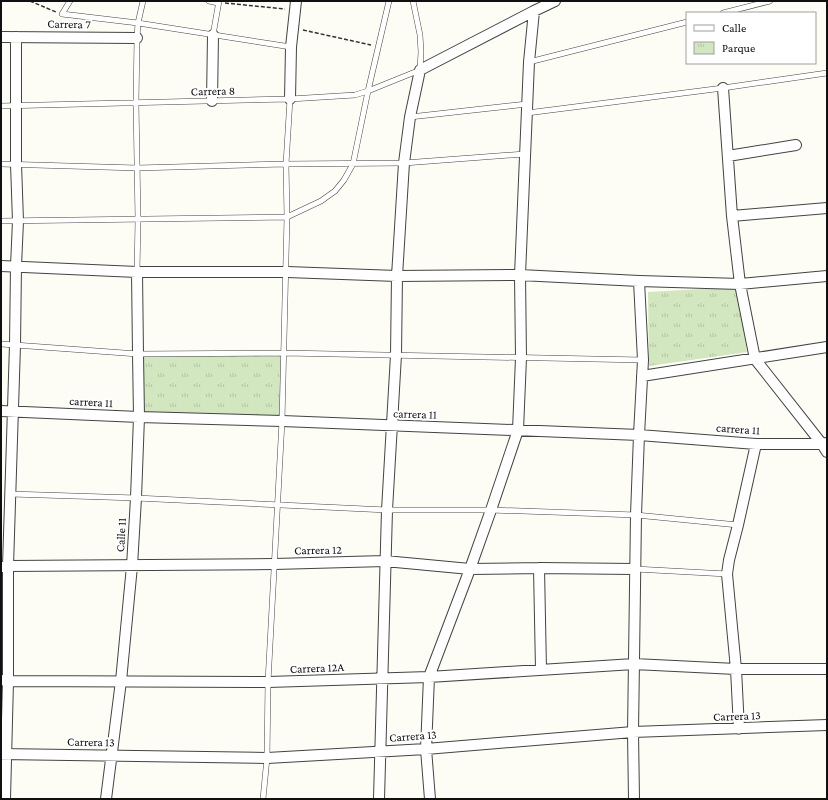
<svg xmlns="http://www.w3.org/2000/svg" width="828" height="800" viewBox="0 0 828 800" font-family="'Crimson Pro',serif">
  <defs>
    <pattern id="park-tufts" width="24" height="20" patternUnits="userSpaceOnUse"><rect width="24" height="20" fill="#d2e6c0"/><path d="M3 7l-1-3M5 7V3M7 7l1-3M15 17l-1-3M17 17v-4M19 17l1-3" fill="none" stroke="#b3c4a4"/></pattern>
  </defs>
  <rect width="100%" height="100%" fill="#fefdf5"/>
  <path fill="url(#park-tufts)" d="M737,287L747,352L649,366L648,292Z
    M140,356H282L280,419L142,415Z"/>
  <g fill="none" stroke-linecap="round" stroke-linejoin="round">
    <defs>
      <path id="service" d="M70,1L62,14L138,23L291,47
        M209,1L218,3
        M723,13L770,1
        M213,35L219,1
        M529,62L687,22
        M1,106L290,99L355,95L368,91L420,70L421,52L420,35L413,1
        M527,113L723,88L827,73
        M410,117L527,104
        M1,164L137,168L286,164L404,163L525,154
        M1,221L287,217L321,201L335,191L344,180L353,164L368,91L389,1
        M137,272L138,220L136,103L137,38L138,23L143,1
        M1,344L138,354L284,353L643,360
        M11,494L136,498L387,510H491L636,515L738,525
        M635,569L727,574
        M263,799L267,758L268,682L282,421L287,217L286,164L290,99"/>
      <path id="minor" d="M1,37L137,38
        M723,88L732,216L740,284L755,359L822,444L827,452
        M290,99L291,47L296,1
        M212,101L213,35
        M728,156L796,145
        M732,216L827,208
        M1,266L137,272H287L397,276L520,275L639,281L740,284L827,276
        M642,376L827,347
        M1,411L139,417L282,421L639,435L756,444H822L827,443
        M2,567L8,566L274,564L385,561L470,569L539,568L635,569
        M539,568L541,670
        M1,680L8,681L268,682L429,677L634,664L736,669H827
        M739,729L736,669L727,574L729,560L738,525L756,444
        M1,754L267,758L426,749L633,732L827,725
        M5,799L8,681V566L15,345L16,266L18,221L16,164V37
        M106,799L121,681L132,566L136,498L139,417L138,354L137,272
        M379,799L387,510L396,355L397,276L404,163L410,117L420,70L534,11L555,1
        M430,799L426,749L429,677L470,569L491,510L518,430L521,358L520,275L529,62L534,11
        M634,799L633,732L636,515L639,435L643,360L639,281"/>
    </defs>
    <use href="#service" stroke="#434343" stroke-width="6"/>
    <use href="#minor" stroke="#434343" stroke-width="12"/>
    <path stroke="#323232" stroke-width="1.5" stroke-dasharray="4 2" stroke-linecap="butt" d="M30,1L56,12
      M225,3L285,9
      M303,30L371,45"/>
    <use href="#service" stroke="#fff" stroke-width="5"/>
    <use href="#minor" stroke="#fff" stroke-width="10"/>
  </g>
  <g text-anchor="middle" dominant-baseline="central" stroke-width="4" stroke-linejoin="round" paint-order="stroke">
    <g font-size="12" fill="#101010" stroke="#fff">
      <text transform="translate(69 24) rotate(1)">Carrera 7</text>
      <text transform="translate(213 91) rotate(-1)">Carrera 8</text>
      <text transform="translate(91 402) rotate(3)">carrera 11</text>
      <text transform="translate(415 414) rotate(2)">carrera 11</text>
      <text transform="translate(738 429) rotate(4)">carrera 11</text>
      <text transform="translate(121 535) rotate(-87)">Calle 11</text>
      <text transform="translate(318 550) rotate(-1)">Carrera 12</text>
      <text transform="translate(317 668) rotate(-2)">Carrera 12A</text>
      <text transform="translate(737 716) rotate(-2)">Carrera 13</text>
      <text transform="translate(413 736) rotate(-4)">Carrera 13</text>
      <text transform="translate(91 742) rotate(1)">Carrera 13</text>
    </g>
  </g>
  <rect width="828" height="800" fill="none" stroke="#101010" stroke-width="4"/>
  <rect x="686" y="12" width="130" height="52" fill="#ffffff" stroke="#9f9f9f"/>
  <rect x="694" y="25" width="20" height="6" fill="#ffffff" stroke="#9f9f9f"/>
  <text x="722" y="32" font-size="12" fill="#101010">Calle</text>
  <rect x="694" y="42" width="20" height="12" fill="url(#park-tufts)" stroke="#9f9f9f"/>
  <text x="722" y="52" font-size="12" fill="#101010">Parque</text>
</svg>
